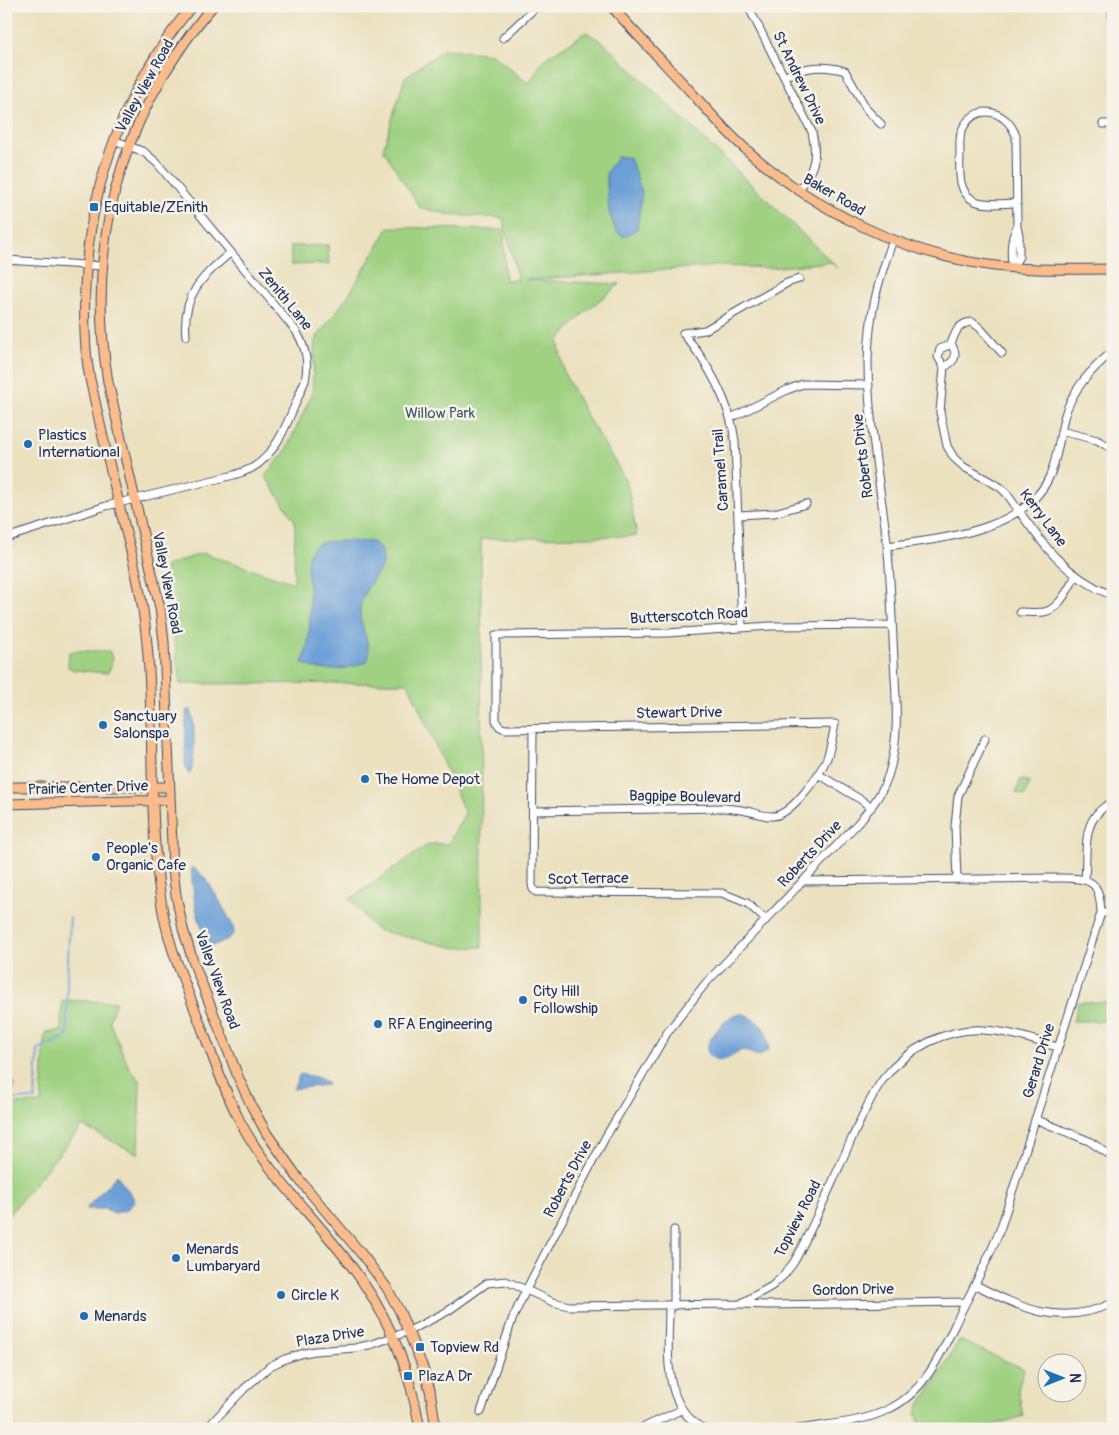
<svg xmlns="http://www.w3.org/2000/svg" width="1119" height="1435" viewBox="0 0 1119 1435" font-family="Pangolin,sans-serif">
  <rect width="100%" height="100%" fill="#f7f3e8"/>
  <filter id="ink" filterUnits="userSpaceOnUse"><feTurbulence type="fractalNoise" baseFrequency=".02" numOctaves="2"/><feDisplacementMap in="SourceGraphic" scale="10" xChannelSelector="R" yChannelSelector="G"/><feConvolveMatrix kernelMatrix="1 2 1 2 8 2 1 2 1" color-interpolation-filters="sRGB"/></filter>
  <filter id="wash" filterUnits="userSpaceOnUse"><feTurbulence type="fractalNoise" baseFrequency=".0096" numOctaves="4" result="noise"/><feDisplacementMap in="SourceGraphic" scale="20" xChannelSelector="R" yChannelSelector="G"/><feGaussianBlur stdDeviation="1.12" result="paint"/><feColorMatrix in="noise" values="0 0 0 0 0 0 0 0 0 0 0 0 0 0 0 0 0 1.4 0 .05"/><feComposite in="paint" operator="in"/></filter>
  <g filter="url(#wash)">
    <rect width="100%" height="100%" fill="#ebe1bf"/>
    <path fill="#9fd181" stroke="#5d8070" d="M586,32L604,43L838,268L830,262L771,268L719,266L525,280L620,284L585,312L558,341L564,373L588,418L627,482L637,536L481,539L482,947L456,948L376,930L350,899L429,844H448L465,813L408,683L180,684L165,566L203,553L294,583L295,521L265,476L285,452L312,394L315,340L350,293L389,227L504,230L505,280H518L503,218L452,215L420,208L383,149L405,77L444,49L492,54L529,84L543,60Z
      M328,245L329,264L291,265V246Z
      M76,651H109C114,659 112,664 108,673L74,670L68,667L69,652Z
      M1021,779L1030,782L1025,796L1016,793Z
      M62,1000L116,1002L110,1018V1023L129,1068L140,1080L138,1154L82,1126L8,1216L6,1215V1104L41,1103L45,1032L61,1031Z
      M1078,1002H1113V1021H1073Z
      M959,1340L1024,1369L1018,1390L1023,1416L982,1429H922L916,1413L918,1407L936,1380Z"/>
    <path fill="#6b9fd7" stroke="#43679a" d="M618,156L630,158L642,192L637,229L624,237L616,231L609,212L606,173Z
      M342,541L373,542L380,548L384,562C376,578 360,592 360,612C360,629 373,645 367,662C345,670 323,674 302,663C312,641 310,610 309,586C308,574 304,559 312,548C318,540 333,542 342,541Z
      M190,709C196,718 195,763 190,774H188L185,764L186,716L187,710Z
      M191,867C206,871 225,912 233,926L234,933C229,940 218,945 210,945C196,922 193,894 191,867Z
      M744,1014C762,1023 768,1030 769,1050L759,1056L742,1050L727,1059L718,1061C714,1058 708,1055 707,1050C705,1042 725,1020 732,1016C736,1014 740,1014 744,1014Z
      M6,1062C13,1075 20,1092 6,1103Z
      M300,1074L316,1077L327,1082L328,1085L293,1089Z
      M117,1175L135,1200L127,1210L115,1213L105,1209H86Z"/>
    <g fill="none" stroke-linecap="round" stroke-linejoin="round">
      <path stroke="#6b9fd7" stroke-width="2" d="M6,1099H35L38,1050L67,1036V979L70,918"/>
    </g>
  </g>
  <g filter="url(#ink)">
    <g fill="none" stroke-linecap="round" stroke-linejoin="round">
      <defs>
        <path id="minor" d="M748,6L812,132C818,158 814,170 798,191
          M1112,6V30
          M503,38L537,6
          M785,76C805,67 823,64 845,71L867,110L881,124
          M1103,124H1113
          M6,260L102,266
          M1012,267L1019,257V235L1017,227L1016,136C1006,109 975,102 962,130C959,136 960,145 960,152C960,169 956,192 975,201C987,206 1004,203 1017,203
          M1012,267C1011,253 1010,239 1017,227
          M186,336C182,296 201,277 230,253
          M1002,353L980,328L972,322C958,323 955,333 951,344L940,349L938,357L944,367L940,412L947,446L954,458L964,467L1000,487L1007,494C1039,539 1059,573 1113,596
          M944,367C956,361 958,355 951,344
          M731,418L787,390L803,384L869,385
          M1061,431L1097,440L1113,449
          M739,515L774,513L806,504
          M6,538L106,506L234,475C240,473 246,471 252,468C280,453 292,409 305,381C309,362 306,347 296,331L157,163L144,152L114,140
          M887,546C940,539 1032,531 1052,470C1058,453 1060,435 1064,418C1072,389 1091,370 1113,351
          M1020,612C1027,612 1036,613 1044,612C1060,609 1068,588 1076,576
          M742,627L735,441C730,402 708,363 683,333L705,330L787,283L799,279
          M533,729L532,885L533,889L536,892L722,893L747,903L766,920
          M818,774L863,801L871,808
          M533,811L723,808C731,809 739,809 746,811C755,812 764,817 773,816C792,815 820,774 827,758C831,747 833,735 835,724L506,729C500,728 498,726 496,720V635L667,633L771,626L892,625
          M957,879L955,826L958,796L985,739
          M1085,879C1088,849 1079,818 1113,802
          M1101,913H1113
          M1035,1119L1089,1141L1113,1157
          M976,1285C1023,1309 1060,1327 1113,1303
          M741,1304L768,1305L966,1302
          M669,1306C669,1348 660,1405 704,1429
          M674,1306V1230
          M481,1412L512,1320L526,1290L605,1138L667,1033L705,984L857,824C871,808 883,793 889,773C900,737 896,697 894,660C892,621 891,581 887,542C880,483 868,422 868,361C869,314 877,284 893,240
          M206,1429L244,1389L270,1366L285,1359L304,1353L315,1351L355,1348L373,1344L409,1331L448,1311L487,1283L506,1281L553,1302L569,1306L740,1304L772,1286L784,1275L794,1262C816,1222 833,1180 852,1138C862,1118 870,1096 884,1078C907,1049 946,1028 983,1030C1009,1031 1033,1040 1057,1047
          M640,1429L681,1410
          M798,1429C827,1424 860,1423 887,1410C931,1390 945,1342 966,1302C979,1277 991,1253 1001,1227L1101,913C1100,881 1091,878 1061,878L804,881"/>
        <path id="major" d="M192,6C126,85 89,185 85,287C84,318 84,349 90,379C100,426 111,473 123,520C132,555 141,590 145,625C156,716 147,809 161,900C166,938 181,974 195,1010C208,1043 219,1077 234,1109C264,1175 322,1221 362,1281C393,1326 411,1375 420,1429
          M213,6C194,27 179,50 164,74C107,170 90,273 108,382L160,608L164,642L173,870L176,895L183,929L193,961L239,1079L252,1107L267,1134L298,1178L364,1257L387,1288L400,1312L422,1365L430,1390L436,1429
          M611,6C637,35 664,63 691,92C709,112 728,134 749,152C816,210 899,252 988,265C1029,271 1071,269 1113,269
          M6,787H169
          M6,804L170,800"/>
      </defs>
      <use href="#minor" stroke="#3a4a6d" stroke-width="9"/>
      <use href="#major" stroke="#3a4a6d" stroke-width="11"/>
      <use href="#minor" stroke="#fff" stroke-width="7"/>
      <use href="#major" stroke="#fabc8b" stroke-width="9"/>
    </g>
  </g>
  <g fill="#1f6fb2" stroke="#f7f3e8" stroke-width="2">
    <rect x="89" y="202" width="10" height="10" rx="2.5"/>
    <circle cx="28" cy="444" r="5"/>
    <circle cx="103" cy="725" r="5"/>
    <circle cx="365" cy="779" r="5"/>
    <circle cx="96" cy="857" r="5"/>
    <circle cx="523" cy="1000" r="5"/>
    <circle cx="378" cy="1024" r="5"/>
    <circle cx="176" cy="1258" r="5"/>
    <circle cx="281" cy="1295" r="5"/>
    <circle cx="84" cy="1316" r="5"/>
    <rect x="415" y="1342" width="10" height="10" rx="2.5"/>
    <rect x="403" y="1371" width="10" height="10" rx="2.5"/>
  </g>
  <g text-anchor="middle" dominant-baseline="central" stroke-width="5" stroke-linejoin="round" paint-order="stroke">
    <g font-size="15" fill="#1b2f5e" stroke="#f7f3e8">
      <text transform="translate(799 78) rotate(64)">St Andrew Drive</text>
      <text transform="translate(145 86) rotate(-61)">Valley View Road</text>
      <text transform="translate(834 195) rotate(30)">Baker Road</text>
      <text transform="translate(285 299) rotate(51)">Zenith Lane</text>
      <text transform="translate(863 456) rotate(-97)">Roberts Drive</text>
      <text transform="translate(721 470) rotate(-94)">Caramel Trail</text>
      <text transform="translate(1043 518) rotate(53)">Kerry Lane</text>
      <text transform="translate(167 583) rotate(79)">Valley View Road</text>
      <text transform="translate(689 616) rotate(-3)">Butterscotch Road</text>
      <text transform="translate(679 713) rotate(-1)">Stewart Drive</text>
      <text transform="translate(88 788) rotate(-2)">Prairie Center Drive</text>
      <text transform="translate(685 797) rotate(1)">Bagpipe Boulevard</text>
      <text transform="translate(810 854) rotate(-47)">Roberts Drive</text>
      <text transform="translate(588 879) rotate(-1)">Scot Terrace</text>
      <text transform="translate(217 980) rotate(70)">Valley View Road</text>
      <text transform="translate(1039 1061) rotate(-73)">Gerard Drive</text>
      <text transform="translate(568 1179) rotate(-62)">Roberts Drive</text>
      <text transform="translate(798 1219) rotate(-63)">Topview Road</text>
      <text transform="translate(853 1290) rotate(-1)">Gordon Drive</text>
      <text transform="translate(330 1337) rotate(-9)">Plaza Drive</text>
    </g>
    <g font-size="15" fill="#1b2f5e" stroke="#f7f3e8" text-anchor="start">
      <text x="104" y="207">Equitable/ZEnith</text>
      <text x="38" y="435">Plastics<tspan x="38" dy="17">International</tspan></text>
      <text x="113" y="716">Sanctuary<tspan x="113" dy="17">Salonspa</tspan></text>
      <text x="375" y="779">The Home Depot</text>
      <text x="106" y="848">People's<tspan x="106" dy="17">Organic Cafe</tspan></text>
      <text x="533" y="991">City Hill<tspan x="533" dy="17">Followship</tspan></text>
      <text x="388" y="1024">RFA Engineering</text>
      <text x="186" y="1249">Menards<tspan x="186" dy="17">Lumbaryard</tspan></text>
      <text x="291" y="1295">Circle K</text>
      <text x="94" y="1316">Menards</text>
      <text x="430" y="1347">Topview Rd</text>
      <text x="418" y="1376">PlazA Dr</text>
    </g>
    <g font-size="15" fill="#3c5867" stroke="#f7f3e8">
      <text x="440" y="413">Willow Park</text>
    </g>
  </g>
  <rect width="1119" height="1435" fill="none" stroke="#f7f3e8" stroke-width="25"/>
  <g transform="translate(1062 1378) rotate(90)"><circle r="24" fill="#f7f3e8" stroke="#9fa5b1"/>
  <path d="M0-4L9 19L0 12L-9 19Z" fill="#1f6fb2"/>
  <text y="-8" font-size="14" font-weight="bold" text-anchor="middle" fill="#1b2f5e">N</text>
  </g>
</svg>
